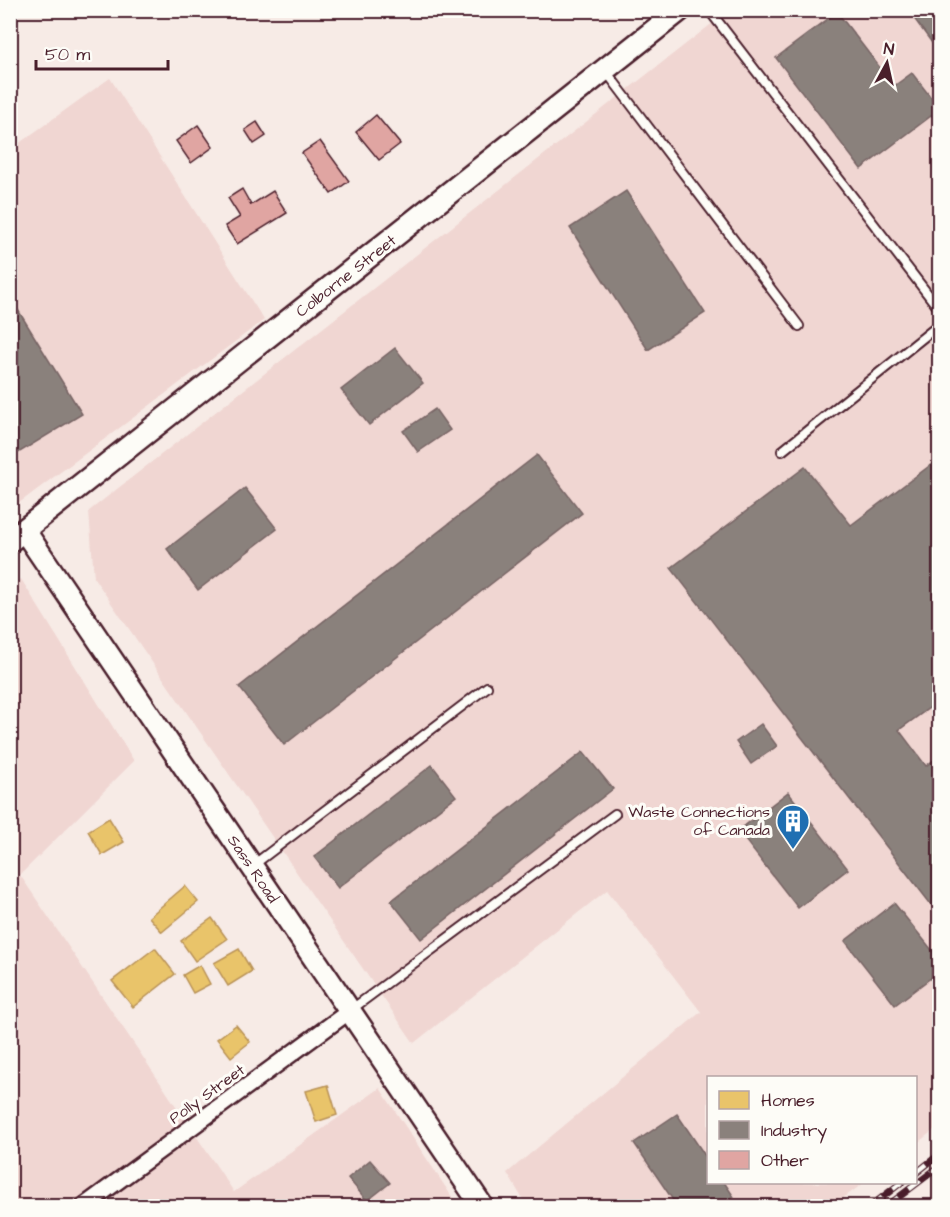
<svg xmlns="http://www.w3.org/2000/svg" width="950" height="1217" viewBox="0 0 950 1217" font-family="'Architects Daughter',sans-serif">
  <rect width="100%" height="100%" fill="#f7ebe6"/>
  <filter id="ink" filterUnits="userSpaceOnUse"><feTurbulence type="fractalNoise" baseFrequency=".0167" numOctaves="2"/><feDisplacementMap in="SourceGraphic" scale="12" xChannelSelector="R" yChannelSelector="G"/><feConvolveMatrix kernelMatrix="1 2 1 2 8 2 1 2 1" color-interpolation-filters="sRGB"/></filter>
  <g filter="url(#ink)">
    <path fill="#f0d6d2" d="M728,11H939V1126L916,1144V1078H708V1182L864,1183L832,1206H527L507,1173L701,1012L607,890L414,1043L94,578L89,511Z
      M110,78L264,320L11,509V149Z
      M21,579L134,761L20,875L234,1192L380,1088L458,1206H11L10,586Z"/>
    <path fill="#e9c46a" stroke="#b99257" stroke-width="1.5" d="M109,818L124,842L102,855L88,831Z
      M185,886L198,902L162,932L149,917Z
      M212,918L227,939L195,961L181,941Z
      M155,948L175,974L133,1007L112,981Z
      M239,949L252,971L228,986L214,963Z
      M200,965L210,984L193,993L183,975Z
      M236,1025L250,1042L231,1057L217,1039Z
      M328,1085L337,1115L316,1122L306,1091Z"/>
    <path fill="#8a817c" stroke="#776464" stroke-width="1.5" d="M908,10H940V54Z
      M837,12L894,86L912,73L940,109L861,169L776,58Z
      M626,191L705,313L648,350L570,228Z
      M10,297L82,414L10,458Z
      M395,348L423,383L369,425L341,390Z
      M435,409L450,430L418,452L403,431Z
      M537,455L582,513L284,745L239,687Z
      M940,458V700L899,730L926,766L940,755V916L671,568L805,467L851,525Z
      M245,488L277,529L198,590L167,549Z
      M761,724L777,746L751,764L736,742Z
      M583,752L613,789L421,939L391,901Z
      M432,765L456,796L338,888L314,857Z
      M788,792L848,869L798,908L738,831Z
      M894,903L940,960V971L895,1005L845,941Z
      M677,1114L708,1160V1182H724L734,1197L720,1206H677L634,1143Z
      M370,1160L390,1183L367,1201L348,1178Z"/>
    <path fill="#e0a5a2" stroke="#4a1f2b" stroke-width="1.5" d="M376,115L400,144L379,160L356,132Z
      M257,122L266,136L254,144L245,130Z
      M198,125L213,147L191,163L176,141Z
      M320,141L349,181L331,194L302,153Z
      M242,189L251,205L273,191L287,213L237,244L225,226L240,217L228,198Z"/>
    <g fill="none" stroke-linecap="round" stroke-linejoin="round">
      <defs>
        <path id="lane" d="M709,10L940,310
          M605,70L799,326
          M782,451L940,324
          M252,866L487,687
          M352,1009L615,814"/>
        <path id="street" d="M84,1206L351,1010"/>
        <path id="secondary" d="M24,530L482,1206
          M10,541L680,10"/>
      </defs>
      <use href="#lane" stroke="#4a1f2b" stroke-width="12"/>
      <use href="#street" stroke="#4a1f2b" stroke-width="20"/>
      <use href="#secondary" stroke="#4a1f2b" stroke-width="26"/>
      <use href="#lane" stroke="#fdfcf7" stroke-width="8"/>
      <use href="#street" stroke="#fdfcf7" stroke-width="15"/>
      <use href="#secondary" stroke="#fdfcf7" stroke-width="21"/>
      <defs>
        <path id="rail" d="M916,1173L940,1154
          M871,1206L902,1182
          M887,1206L940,1166"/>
      </defs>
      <use href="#rail" stroke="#4a1f2b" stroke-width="7"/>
      <use href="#rail" stroke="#fdfcf7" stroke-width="4.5" stroke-dasharray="14" stroke-linecap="butt"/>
    </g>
  </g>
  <defs>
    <symbol id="building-pin" viewBox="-11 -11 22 30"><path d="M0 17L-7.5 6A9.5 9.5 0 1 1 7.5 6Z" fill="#1f6fb2" stroke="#fdfcf7"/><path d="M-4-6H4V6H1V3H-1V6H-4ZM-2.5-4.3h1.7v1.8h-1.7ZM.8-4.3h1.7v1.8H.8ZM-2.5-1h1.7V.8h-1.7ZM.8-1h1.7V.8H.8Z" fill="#fff"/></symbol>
  </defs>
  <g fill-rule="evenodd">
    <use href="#building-pin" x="774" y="802" width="38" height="52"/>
  </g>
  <g text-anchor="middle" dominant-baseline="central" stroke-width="6" stroke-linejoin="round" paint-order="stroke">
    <g font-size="16" fill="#4a1f2b" stroke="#fdfcf7">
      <text transform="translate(346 276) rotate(-38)">Colborne Street</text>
      <text transform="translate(253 869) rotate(56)">Sass Road</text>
      <text transform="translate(207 1094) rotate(-36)">Polly Street</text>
    </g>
    <g font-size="16" fill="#4a1f2b" stroke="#fdfcf7" text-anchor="end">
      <text x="770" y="812">Waste Connections<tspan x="770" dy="18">of Canada</tspan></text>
    </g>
  </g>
  <rect width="950" height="1217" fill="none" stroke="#fdfcf7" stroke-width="36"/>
  <rect x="18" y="18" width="914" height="1181" fill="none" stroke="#4a1f2b" stroke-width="2" filter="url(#ink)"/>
  <rect x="707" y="1076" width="210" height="108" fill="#fdfcf7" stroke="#b5a4a5" stroke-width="1.5"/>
  <rect x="719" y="1091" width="30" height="18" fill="#e9c46a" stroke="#b5a4a5" stroke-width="1.5"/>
  <text x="761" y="1106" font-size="18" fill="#4a1f2b">Homes</text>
  <rect x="719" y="1121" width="30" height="18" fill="#8a817c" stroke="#b5a4a5" stroke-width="1.5"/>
  <text x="761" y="1136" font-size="18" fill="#4a1f2b">Industry</text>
  <rect x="719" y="1151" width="30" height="18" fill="#e0a5a2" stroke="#b5a4a5" stroke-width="1.5"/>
  <text x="761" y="1166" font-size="18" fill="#4a1f2b">Other</text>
  <g transform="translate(887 63) rotate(8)" stroke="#fdfcf7" stroke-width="4.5" paint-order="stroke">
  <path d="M0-4.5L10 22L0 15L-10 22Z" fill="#4a1f2b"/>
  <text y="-9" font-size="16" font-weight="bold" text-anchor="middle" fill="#4a1f2b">N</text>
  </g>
  <path d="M36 60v9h132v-9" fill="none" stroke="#4a1f2b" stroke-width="3"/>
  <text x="45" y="60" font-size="18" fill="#4a1f2b" stroke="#fdfcf7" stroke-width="4.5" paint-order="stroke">50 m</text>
</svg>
